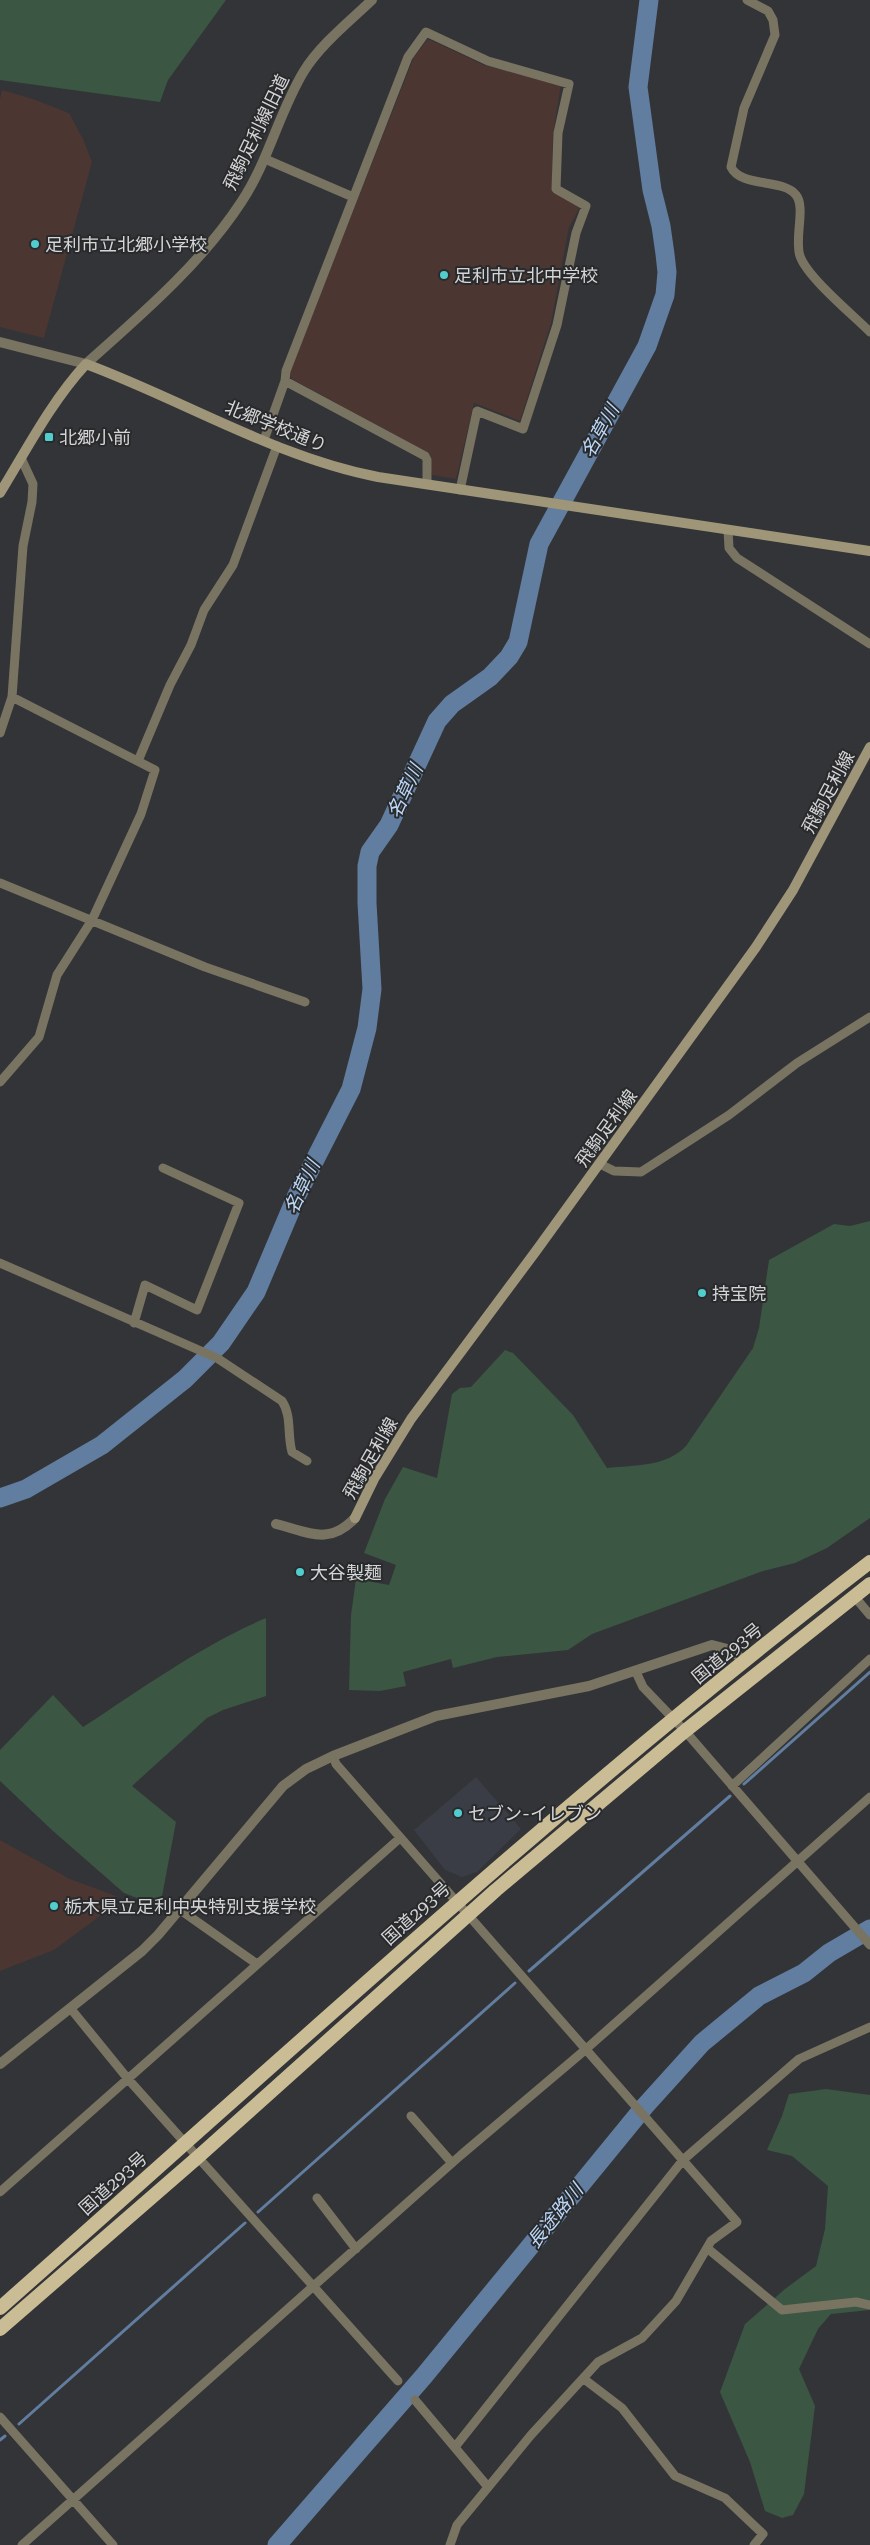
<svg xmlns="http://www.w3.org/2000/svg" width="870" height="2545" viewBox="0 0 870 2545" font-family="'Roboto Serif','Noto Sans JP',serif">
  <rect width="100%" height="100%" fill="#333437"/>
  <path fill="#3a3d45" d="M476,1777L521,1829L477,1872L462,1877L445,1870L414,1830Z"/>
  <path fill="#4b3632" d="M428,39L484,65L561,84L553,134L552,192L580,207L569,227L551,323L520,421L474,403L456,479L432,475L428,453L292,379L289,373L414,57Z
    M2,90L33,99L69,113L83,139L92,162L44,338L0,327V99Z
    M0,1840L70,1879L116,1896L100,1916L54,1950L0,1971Z"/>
  <path fill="#3b5642" d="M0,0H226L168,80L160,102L0,80Z
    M870,1221V1518L827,1548L795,1563L763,1571L592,1634L568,1650L497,1657L453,1668L451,1659L403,1672L406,1686L380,1691L349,1690L351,1615L356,1579L389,1585L396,1565L364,1553L385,1499L403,1467L437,1478L452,1394L460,1388L471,1387L505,1350L513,1353L573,1415L607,1468C635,1465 666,1467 686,1446L753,1348L759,1328L769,1260L834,1224L850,1226Z
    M266,1618V1696L223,1710L207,1718L132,1786L176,1822L160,1907L124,1893L53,1831L0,1781V1750L53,1695L83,1727C143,1688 200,1646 266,1618Z
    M826,2089L870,2095V2310L831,2314L818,2329L799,2369L815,2406L804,2494L793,2515L782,2518L765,2511L750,2462L720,2392L745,2324L785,2289L816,2266L825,2229L828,2186L792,2156L767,2150L782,2116L789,2094Z"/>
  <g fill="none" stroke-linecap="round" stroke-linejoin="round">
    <path stroke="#617d9f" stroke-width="3" d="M744,1784L870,1672
      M529,1971L730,1796
      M258,2212L515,1983
      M19,2424L245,2223
      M0,2440L5,2436"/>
    <path stroke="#617d9f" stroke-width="19" d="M0,1498L26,1489L102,1445L185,1379L221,1343L256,1292L297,1195L351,1089L367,1028L372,989L367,903V866L370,852L389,825L437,721L452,704L490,677L509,657L518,642L539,544L647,346L665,295L667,272L665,254L661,226L652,190L638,87L649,0
      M277,2545L424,2376L645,2106L702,2043L759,1996L804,1973L829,1953L870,1929"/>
    <path stroke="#797361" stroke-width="9" d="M747,0L768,11L773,20L775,35L744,108L731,167C741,188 783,178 796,195C806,207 794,239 800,256C807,277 852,314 870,332
      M265,159L353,197
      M285,381L425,456L427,460V484
      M264,440L285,381L286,371L408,57L426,32L488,61L569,84L558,133L556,189L586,206L576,233L557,325L523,429L477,411L460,490
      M728,530L729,548L737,558L870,644
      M0,733L12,697L23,546L32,502L33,484L21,458
      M138,761L170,685L191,645L204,610L233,565L277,446
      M0,883L205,967L305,1002
      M0,1082L39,1037L57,975L92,920L141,814L155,770L12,697
      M600,1164L614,1171L641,1172L729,1115L797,1063L870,1017
      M0,1263L217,1358L282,1401C292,1416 287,1435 292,1452L307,1461
      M134,1323L145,1285L197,1310L239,1203L163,1168
      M854,1596L870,1615
      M636,1672L643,1687L685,1731L870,1945
      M333,1756L336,1764L737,2222L711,2241L676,2301L642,2338L598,2362L531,2435L457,2525L450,2545
      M732,1786L870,1659
      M179,1909L257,1964
      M71,2009L128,2079L398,2381
      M411,2116L452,2163
      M0,2192L400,1838
      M317,2198L356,2249
      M707,2248L782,2310L856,2302L870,2305
      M584,2379L622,2408L675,2476L725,2498L763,2534L754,2545
      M415,2400L488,2487
      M0,2417L113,2545
      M455,2447L683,2160L799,2059L870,2027
      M22,2545L461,2155L585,2050L870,1797"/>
    <path stroke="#797361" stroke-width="10" d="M0,342L86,364C142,314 201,264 242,201C269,160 279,112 304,71C321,44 349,22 372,0
      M276,1524C308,1532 329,1546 355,1518
      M0,2064L142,1951L158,1935L283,1786L306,1769L333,1756L436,1716L589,1686L712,1645L731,1650L745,1662"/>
    <path stroke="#9f9679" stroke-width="10" d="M0,493C27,449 51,402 86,364C183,400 275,457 378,477L870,551
      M355,1518L374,1479L411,1419L536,1251L756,947L793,890L870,747"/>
    <path stroke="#cabc94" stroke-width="14" d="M0,2308C286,2055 567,1795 870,1562
      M0,2329L198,2157L496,1890L685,1731L870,1584"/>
  </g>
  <g fill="#52cdcd" stroke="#292a2c" stroke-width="2">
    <circle cx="35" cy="244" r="5"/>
    <circle cx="444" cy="275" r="5"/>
    <rect x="44" y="432" width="10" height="10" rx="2.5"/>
    <circle cx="702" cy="1293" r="5"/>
    <circle cx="300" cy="1572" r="5"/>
    <circle cx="458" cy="1813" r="5"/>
    <circle cx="54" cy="1906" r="5"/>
  </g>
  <g text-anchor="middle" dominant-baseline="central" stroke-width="4" stroke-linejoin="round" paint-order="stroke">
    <g font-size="18" fill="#d5d5d7" stroke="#292a2c">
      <text transform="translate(256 132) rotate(-64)">飛駒足利線旧道</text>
      <text transform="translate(276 426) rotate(22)">北郷学校通り</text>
      <text transform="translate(828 792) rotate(-62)">飛駒足利線</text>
      <text transform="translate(606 1128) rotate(-54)">飛駒足利線</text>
      <text transform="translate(370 1458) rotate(-60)">飛駒足利線</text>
      <text transform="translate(727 1653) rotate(-39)">国道293号</text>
      <text transform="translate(416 1913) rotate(-42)">国道293号</text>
      <text transform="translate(113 2183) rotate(-42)">国道293号</text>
    </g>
    <g font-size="18" fill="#d5d5d7" stroke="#292a2c" text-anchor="start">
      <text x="45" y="244">足利市立北郷小学校</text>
      <text x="454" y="275">足利市立北中学校</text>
      <text x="59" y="437">北郷小前</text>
      <text x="712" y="1293">持宝院</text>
      <text x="310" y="1572">大谷製麺</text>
      <text x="468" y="1813">セブン-イレブン</text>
      <text x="64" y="1906">栃木県立足利中央特別支援学校</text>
    </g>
    <g font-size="19" font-style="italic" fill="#bbd7f8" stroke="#292a2c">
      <text transform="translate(600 431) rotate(-61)">名草川</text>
      <text transform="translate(405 791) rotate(-65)">名草川</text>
      <text transform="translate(302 1187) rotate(-65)">名草川</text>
      <text transform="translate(555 2216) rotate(-51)">長途路川</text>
    </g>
  </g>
</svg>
